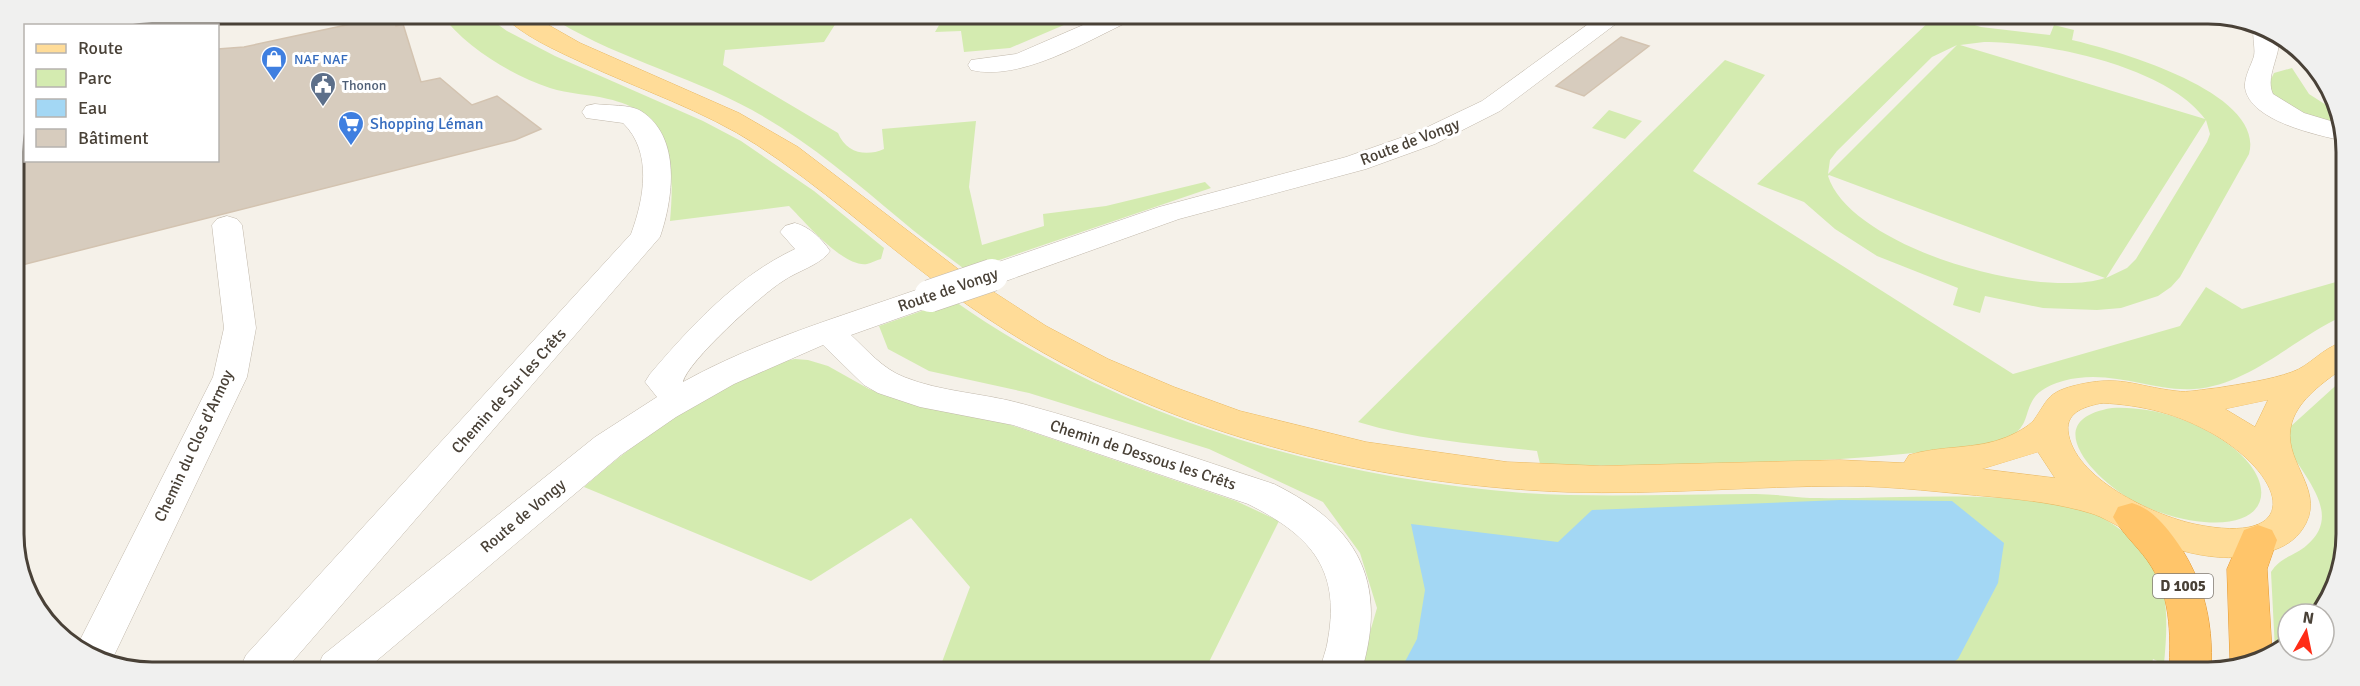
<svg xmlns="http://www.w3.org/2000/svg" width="2360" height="686" viewBox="0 0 2360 686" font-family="Signika,sans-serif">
  <rect width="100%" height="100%" fill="#f5f1e9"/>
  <path fill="#d4ebb0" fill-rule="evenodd" d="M441,14H483L507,31L555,56L703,121L741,141L814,191L884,248L881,259C877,260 871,263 867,264C844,268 805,222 789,206L670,221C675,164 673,113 608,99C589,94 568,94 550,88C511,75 465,47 441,14Z
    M546,14H589L602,22L620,24L685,20L693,15H841L824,42L725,50L723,65L838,133C846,153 866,157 884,149L882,129L976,121L969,187L982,245L1044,226L1043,214L1106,206L1205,182L1211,188L967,271C945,254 923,239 902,221C853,180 808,141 752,110C686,74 609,56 546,14Z
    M945,15L1085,16L1010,48L964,52L961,31L935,32Z
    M1934,17H1949L1981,27L2050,35L2054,25L2074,30L2072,40C2115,50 2266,92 2249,154L2180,277L2171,287L2158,296L2121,308L2097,310L2043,308L1985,296L1980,313L1953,305L1958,288L1877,256L1835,229L1804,202L1757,184ZM1984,42C2046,42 2166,66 2205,119L1960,45ZM1957,45L1828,174L1830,160L1837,151L1932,57ZM2206,120L2210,134L2207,142L2136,259L2127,268L2106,278ZM1828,176L1829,175L2105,278C2038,300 1851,248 1828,176Z
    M1725,60L1765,75L1693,171L2013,374L2180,326L2206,287L2242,309L2343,280V316C2294,338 2250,385 2194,389C2150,392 2111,368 2063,381C2017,394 2036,419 2014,434C2007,439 1996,442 1988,444C1962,452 1930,451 1903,454C1843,460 1782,462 1722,463C1661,465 1601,467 1540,464L1537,451C1476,444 1416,440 1358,422Z
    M2292,68L2309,94L2337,112L2344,125L2314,119L2271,94L2269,83L2274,73Z
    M1609,110L1642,121L1625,139L1592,128Z
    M953,300C1120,418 1320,477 1523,493C1601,498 1678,494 1756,494C1774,494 1792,497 1810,498C1874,499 1938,494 2002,498C2032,500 2061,501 2090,512C2123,525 2159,559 2164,595C2168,618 2166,641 2164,664L2153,659L2150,672L1359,670L1377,608L1360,553L1323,502L1209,449L1029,393L929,371L888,349L879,326Z
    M795,359L808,360L828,366L869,389L900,400L978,414L1236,501L1279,521L1205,670H939L970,587L911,518L811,581L584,487C630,446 677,413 731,385C752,374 772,363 795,359Z
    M2343,379L2342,570L2313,614H2288V646L2275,650L2271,572C2280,557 2295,556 2307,545C2345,513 2300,474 2286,443L2290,427Z
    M2112,408C2153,406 2194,420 2228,444C2278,480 2273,528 2204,522C2178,520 2152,511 2130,499C2095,479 2037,420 2112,408Z"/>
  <path fill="#a3d7f4" d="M1840,500L1952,501L2004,543L1998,583L1958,659L1939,672L1400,671L1417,639L1425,590L1411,524L1558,542L1592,510Z"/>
  <path fill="#d7ccbe" stroke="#d3c3b0" stroke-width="1.5" d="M393,15L396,26L403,24L421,82L440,78L472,105L497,96L541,129L515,140L18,266L21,246L14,247V210L22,160H218V49L244,47Z
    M1621,37L1649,46L1584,96L1556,86Z"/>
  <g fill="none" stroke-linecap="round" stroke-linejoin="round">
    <defs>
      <path id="minor" d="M143,15L145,26H121V19Z
        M1104,16H1134L1130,21C1087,41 1020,82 971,70L968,65L971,60L1016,54Z
        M1598,17H1625L1500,111L1435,144L1366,169L1179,219L1003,282L992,284L981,282L977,275L981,268L1159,207L1346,157L1417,132L1482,101Z
        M2256,25L2279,39C2280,57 2265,77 2273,94L2304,113L2344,125V141C2317,135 2250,121 2245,88C2244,77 2251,66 2254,56C2256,46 2250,33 2256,25Z
        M595,104C608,106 630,104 641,111C682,137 673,199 660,237L287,668H240L246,655L631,234C644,199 653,152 623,123L586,118L582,112L586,106Z
        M227,216L237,219L242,225L256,328L247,377L110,664L78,644L213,377L224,328L212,225L217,219Z
        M795,223C810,227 822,239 830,251C821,265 797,271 783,281C762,294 687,362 683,382C757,341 839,317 919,289L930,286L941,289L946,296L941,303L851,335C867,350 883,369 904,377C941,392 984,393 1023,404C1108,427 1191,457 1274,484C1357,525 1388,580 1362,670H1320C1322,660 1327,649 1328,639C1341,567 1308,534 1248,504L1013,425L920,407L878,393L864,385L823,345L734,384L676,417L621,455L368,668H317L323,655L595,437L657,397L645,382L650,374C692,325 736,277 795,249L780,232L785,226Z"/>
      <path id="major" d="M501,14H529L580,43L739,113L798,147L958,269L1046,326L1108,359L1174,387L1240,411L1366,442L1507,462L1601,466L1840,460L1904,463L1909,455C1941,445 1976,450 2007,437C2016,433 2028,427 2034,420C2048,400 2047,393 2073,386C2120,374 2133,386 2176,391C2188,393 2204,389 2217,388C2241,384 2270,380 2292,372C2310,366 2322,348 2343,342V368C2324,382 2299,399 2292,422C2280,459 2324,487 2306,523C2299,537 2288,545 2274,550C2227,568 2172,551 2129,531C2116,526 2104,517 2090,513C2060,504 2027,500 1995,497C1946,493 1895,486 1846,486C1753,486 1660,495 1567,492C1402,486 1229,448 1081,373C1030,347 981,316 936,282C876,237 820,186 757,145C703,110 641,90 583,63C555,50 523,36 501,14ZM2268,400L2255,427L2225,409ZM2102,403C2143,405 2179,414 2215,435C2289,479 2303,547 2194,524C2153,515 2073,478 2068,431C2066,411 2087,406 2102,403ZM2038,452L2055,478L1982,469Z"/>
      <path id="highway" d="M2132,503C2148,508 2157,517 2168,530C2202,572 2214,619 2211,672H2169C2171,634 2171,593 2147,560C2136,545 2122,533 2113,517L2118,507Z
        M2258,525L2272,530L2277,540L2267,569L2272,652L2233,666L2230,659L2227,569L2244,530Z"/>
    </defs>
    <use href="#minor" stroke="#c1b8ab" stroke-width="1"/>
    <use href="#major" stroke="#eab962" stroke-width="1"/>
    <use href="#highway" stroke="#e59a33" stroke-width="1"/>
    <use href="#minor" fill="#fff" fill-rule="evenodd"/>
    <use href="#major" fill="#ffdc98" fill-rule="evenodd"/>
    <use href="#highway" fill="#ffc56a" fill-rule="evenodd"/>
    <defs>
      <path id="minor-bridge" d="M930,296L992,275"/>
    </defs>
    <use href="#minor-bridge" stroke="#c1b8ab" stroke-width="33" stroke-linecap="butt"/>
    <use href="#minor-bridge" stroke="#fff" stroke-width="32"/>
  </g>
  <defs>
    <symbol id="shop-pin" viewBox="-11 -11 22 30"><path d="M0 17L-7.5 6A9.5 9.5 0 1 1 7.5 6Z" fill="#3f7fe0" stroke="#fff"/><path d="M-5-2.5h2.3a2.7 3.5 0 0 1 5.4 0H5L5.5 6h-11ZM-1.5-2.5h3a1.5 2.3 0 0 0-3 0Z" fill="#fff"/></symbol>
    <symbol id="civic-pin" viewBox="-11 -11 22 30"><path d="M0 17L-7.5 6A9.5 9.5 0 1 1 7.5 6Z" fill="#5c6f8a" stroke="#fff"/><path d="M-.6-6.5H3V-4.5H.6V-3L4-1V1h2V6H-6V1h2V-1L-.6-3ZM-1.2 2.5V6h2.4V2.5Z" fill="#fff"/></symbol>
    <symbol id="supermarket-pin" viewBox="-11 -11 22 30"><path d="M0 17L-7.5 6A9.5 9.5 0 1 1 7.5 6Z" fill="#3f7fe0" stroke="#fff"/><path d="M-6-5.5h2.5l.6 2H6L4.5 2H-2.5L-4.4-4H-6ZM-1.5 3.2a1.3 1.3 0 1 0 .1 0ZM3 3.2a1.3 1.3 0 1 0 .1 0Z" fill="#fff"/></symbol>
  </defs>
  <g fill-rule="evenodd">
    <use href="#shop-pin" x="259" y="44" width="30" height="40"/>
    <use href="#civic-pin" x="308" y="70" width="30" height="40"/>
    <use href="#supermarket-pin" x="336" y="109" width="30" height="40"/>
  </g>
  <g text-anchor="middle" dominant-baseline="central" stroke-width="6" stroke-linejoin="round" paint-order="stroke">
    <g font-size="14" fill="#366cbe" stroke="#fff" text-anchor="start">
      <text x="294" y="59">NAF NAF</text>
    </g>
    <g font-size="14" fill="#4e5e75" stroke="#fff" text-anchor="start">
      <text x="342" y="85">Thonon</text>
    </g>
    <rect fill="#fff" stroke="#807a73" stroke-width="1.5" x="2153" y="574" width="60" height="24" rx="4.5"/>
    <g font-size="15" font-weight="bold" fill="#494137">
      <text x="2183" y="586">D 1005</text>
    </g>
    <g font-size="16" fill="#366cbe" stroke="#fff" text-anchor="start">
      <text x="370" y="124">Shopping Léman</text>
    </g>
    <g font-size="16" fill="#494137" stroke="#fff">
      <text transform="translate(1410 142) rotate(-21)">Route de Vongy</text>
      <text transform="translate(948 290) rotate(-19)">Route de Vongy</text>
      <text transform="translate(509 391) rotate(-48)">Chemin de Sur les Crêts</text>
      <text transform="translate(194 446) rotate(-65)">Chemin du Clos d'Armoy</text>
      <text transform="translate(1143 455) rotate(18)">Chemin de Dessous les Crêts</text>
      <text transform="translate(523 516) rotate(-40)">Route de Vongy</text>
    </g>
  </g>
  <path d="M0 0H2360V686H0ZM152 24H2208A128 128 0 0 1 2336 152V534A128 128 0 0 1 2208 662H152A128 128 0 0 1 24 534V152A128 128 0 0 1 152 24Z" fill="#f0f0ef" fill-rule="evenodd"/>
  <path fill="none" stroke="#494137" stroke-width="3" d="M152 24H2208A128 128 0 0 1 2336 152V534A128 128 0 0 1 2208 662H152A128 128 0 0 1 24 534V152A128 128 0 0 1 152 24Z"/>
  <rect x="24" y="24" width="195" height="138" fill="#ffffff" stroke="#b6b3af" stroke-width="1.5"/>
  <rect x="36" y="44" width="30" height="9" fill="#ffdc98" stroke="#b6b3af" stroke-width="1.5"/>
  <text x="78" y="54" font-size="18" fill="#494137">Route</text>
  <rect x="36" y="69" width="30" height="18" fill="#d4ebb0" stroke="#b6b3af" stroke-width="1.5"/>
  <text x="78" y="84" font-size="18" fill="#494137">Parc</text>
  <rect x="36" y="99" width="30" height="18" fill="#a3d7f4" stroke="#b6b3af" stroke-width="1.5"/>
  <text x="78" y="114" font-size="18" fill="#494137">Eau</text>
  <rect x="36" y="129" width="30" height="18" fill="#d7ccbe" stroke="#b6b3af" stroke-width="1.5"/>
  <text x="78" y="144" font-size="18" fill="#494137">Bâtiment</text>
  <g transform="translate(2306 632) rotate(9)"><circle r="28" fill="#ffffff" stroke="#b6b3af" stroke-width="1.5"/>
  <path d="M0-4.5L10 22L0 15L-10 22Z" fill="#ff2c16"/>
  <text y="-9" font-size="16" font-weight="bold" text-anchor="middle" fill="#494137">N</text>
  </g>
</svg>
